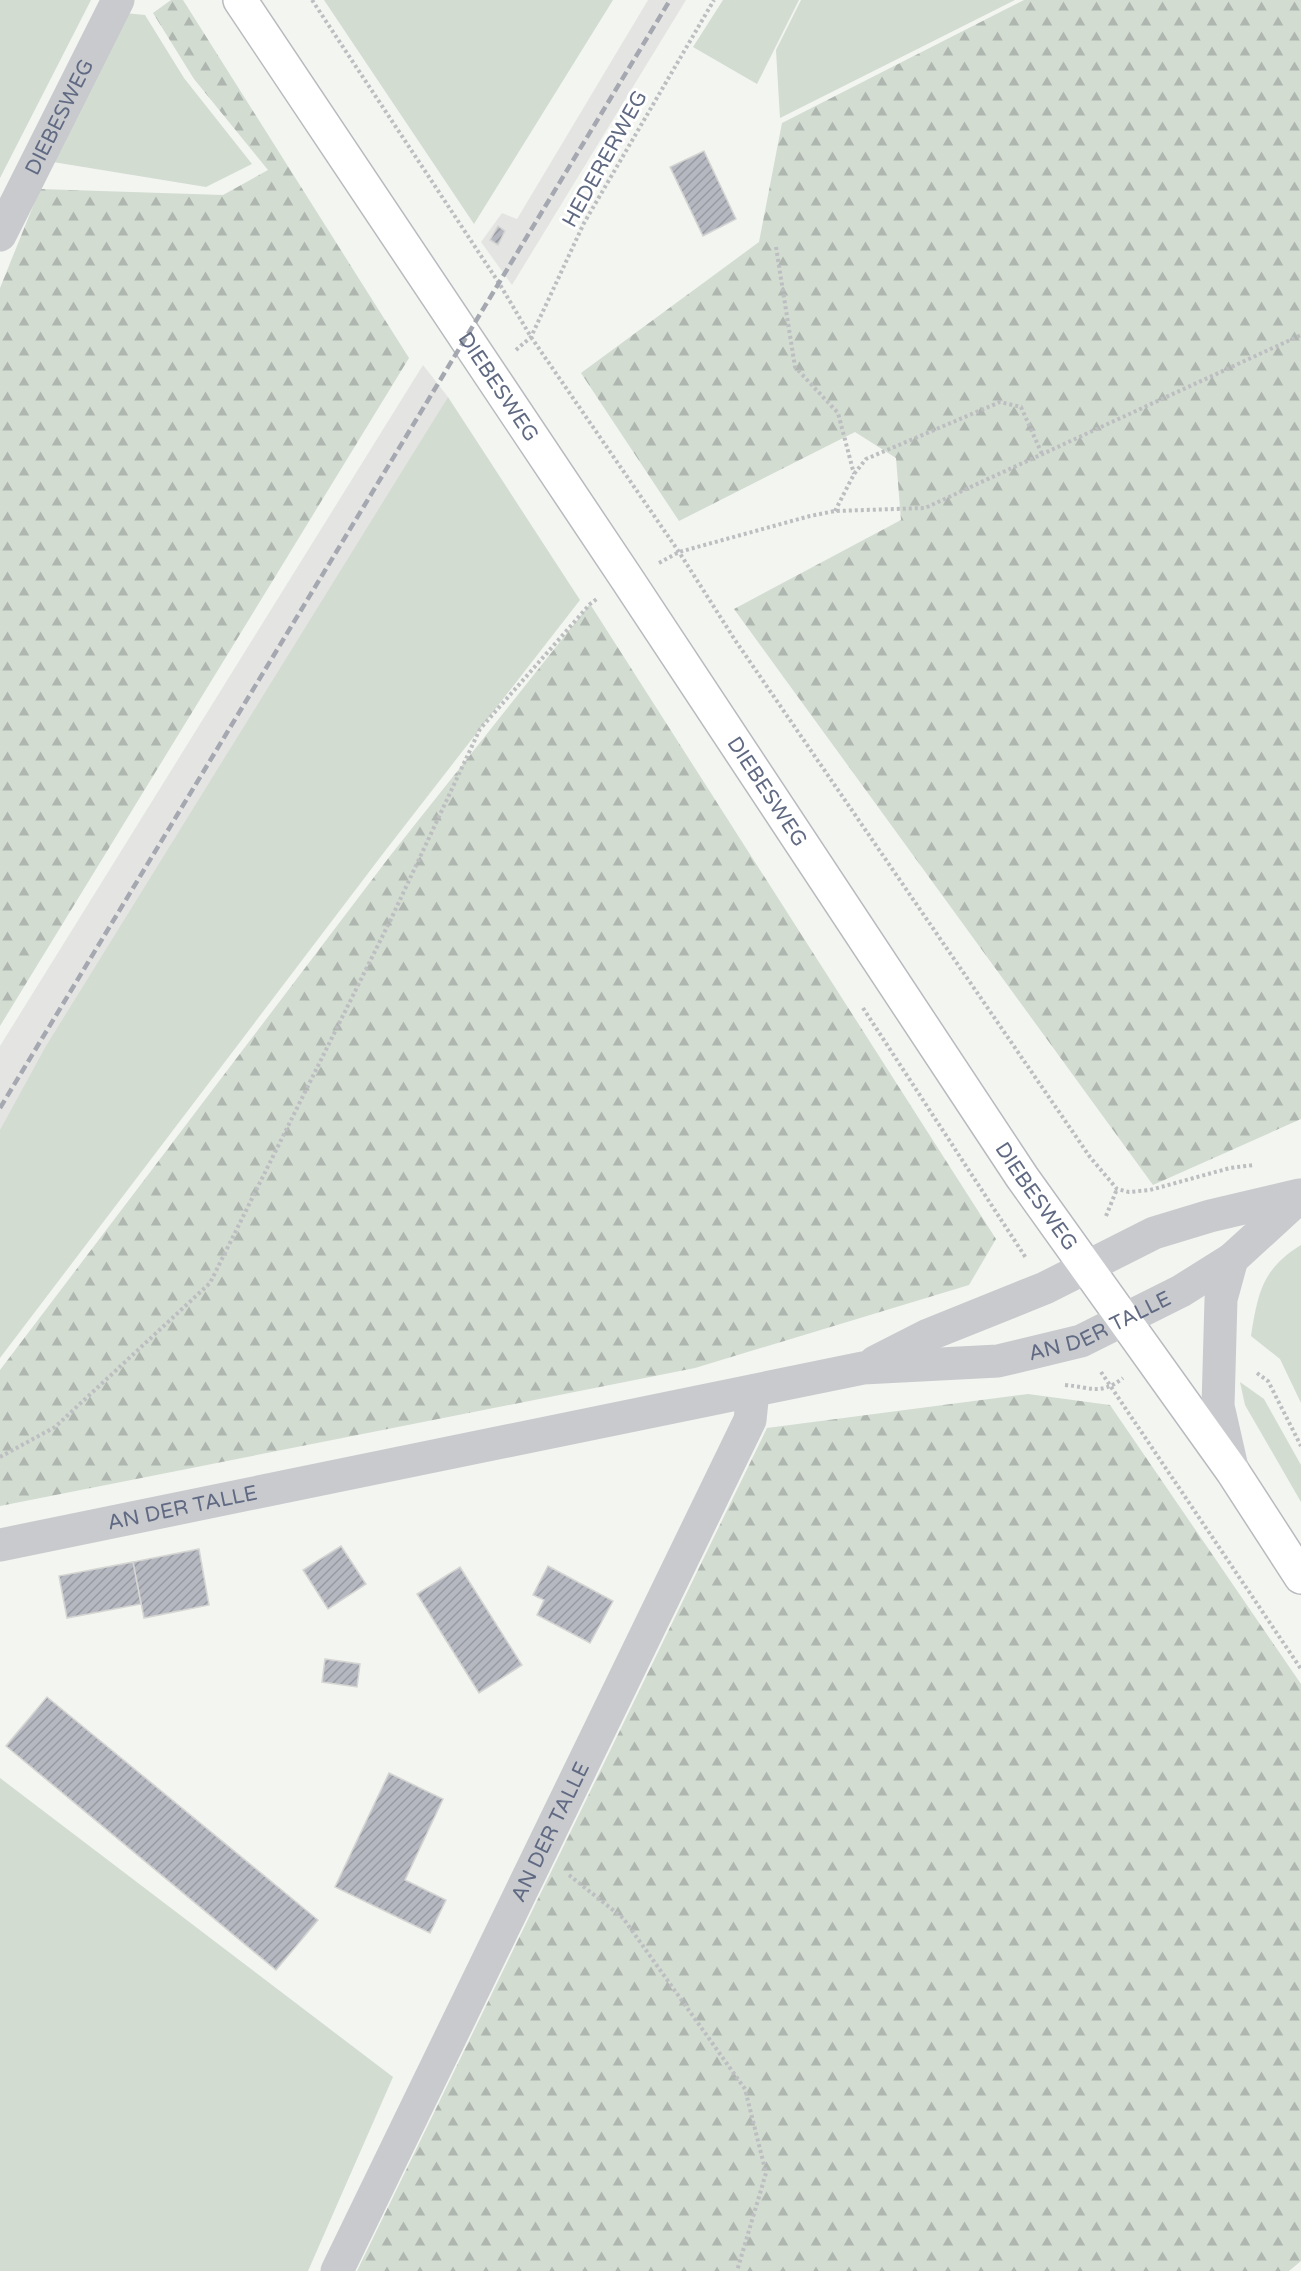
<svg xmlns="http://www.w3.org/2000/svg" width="1301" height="2271" viewBox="0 0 1301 2271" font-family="'Varela Round',sans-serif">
  <defs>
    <pattern id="forest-firs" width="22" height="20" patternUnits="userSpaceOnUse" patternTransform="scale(1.5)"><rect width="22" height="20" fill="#d2dcd1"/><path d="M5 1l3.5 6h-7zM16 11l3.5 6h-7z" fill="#aeb6af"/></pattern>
    <pattern id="building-hatch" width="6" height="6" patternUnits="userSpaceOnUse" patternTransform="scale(1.5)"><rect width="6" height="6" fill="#b5b8c0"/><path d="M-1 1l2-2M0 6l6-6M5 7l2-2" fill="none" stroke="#979aa1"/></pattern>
  </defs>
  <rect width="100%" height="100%" fill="#f3f5f0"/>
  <path fill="#e4e5e3" d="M648,0H686L512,285L481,242L502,213L517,219Z
    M423,365L448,397L0,1144V1046Z"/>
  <path fill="#d2dcd1" d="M0,0H91L0,178Z
    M324,0H613L474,224Z
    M723,0H799L757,84L693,47Z
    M801,0H1015L780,118L776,50Z
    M125,13L145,15L184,78L252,164L206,187L53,162Z
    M448,397L580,600L385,851L0,1358V1130L46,1046Z
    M1301,1245V1403L1280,1359L1251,1336C1258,1293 1262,1269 1301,1245Z
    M1240,1382L1264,1399L1301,1465V1502L1245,1405Z
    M0,1778L393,2077L308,2271H0Z"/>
  <path fill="url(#forest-firs)" d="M171,0H183L409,358L0,1026V288L40,189L223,195L268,170L194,79L153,13Z
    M1024,0H1301V1119L1153,1185L734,609L901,520L896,458L855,432L679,521L581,373L759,242L782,123Z
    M590,604L996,1239L969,1285L695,1368L0,1506V1370L390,856Z
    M1028,1394L1110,1405L1301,1684V2261L1289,2271H357L767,1428Z"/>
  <path fill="url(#building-hatch)" stroke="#d5d6d3" stroke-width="1.5" d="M704,151L736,219L703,236L670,167Z
    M498,226L505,231L498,245L490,240Z
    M341,1546L366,1584L328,1609L303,1570Z
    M199,1549L209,1605L144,1618L133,1562Z
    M133,1562L141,1604L67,1618L59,1576Z
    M548,1566L613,1601L590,1643L537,1615L544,1600L533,1595Z
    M460,1567L522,1665L479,1693L417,1594Z
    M325,1659L360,1664L357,1687L322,1682Z
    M47,1697L318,1920L276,1970L6,1746Z
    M389,1773L443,1799L405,1880L446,1900L430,1933L335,1887Z"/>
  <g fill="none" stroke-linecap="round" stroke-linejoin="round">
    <defs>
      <g id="major">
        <path id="s4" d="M240,0L627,579L1022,1177L1233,1472L1301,1577"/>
      </g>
    </defs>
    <use href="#major" stroke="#b8babf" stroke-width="36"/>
    <path stroke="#bdbec1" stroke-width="4" stroke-dasharray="3 3" stroke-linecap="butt" d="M312,0L499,283L531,337L679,552L735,640L1090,1157L1117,1189L1129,1192L1150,1190L1230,1168L1254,1165
      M776,247L795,367L838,413L854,474
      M516,350L531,337L584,223L714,0
      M835,511L854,474L866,459L1000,402L1021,407L1042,454
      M659,563L679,552L810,516L835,511L925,508L1301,335
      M863,1008L1026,1258
      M1106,1216L1117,1189
      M1101,1372L1301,1669
      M1257,1373L1268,1381L1301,1446
      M1065,1385C1091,1387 1100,1396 1123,1378
      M0,1457L55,1427L210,1283L391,919L480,729L590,604L598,598
      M569,1875L623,1918L745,2089L766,2173L737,2271"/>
    <g stroke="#c8cace" stroke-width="33">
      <path id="s1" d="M0,235L118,0"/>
      <path d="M1232,1259L1221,1299L1218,1406L1233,1472"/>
      <path d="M875,1362L928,1335L1045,1288L1154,1233L1210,1216L1299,1195"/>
      <path id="s2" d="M0,1545L863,1368L998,1361L1081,1341L1181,1291L1232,1259L1301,1196"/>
      <path id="s3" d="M337,2271L750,1420L753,1391"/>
    </g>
    <use href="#major" stroke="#fff" stroke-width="33"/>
    <path stroke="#a5a8b0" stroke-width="4.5" stroke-dasharray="9 4.5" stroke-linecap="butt" d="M0,1108L670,0"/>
  </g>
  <g text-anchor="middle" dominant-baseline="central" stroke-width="6" stroke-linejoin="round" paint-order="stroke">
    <g font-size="21" fill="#616a83" stroke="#fff">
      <text stroke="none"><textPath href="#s1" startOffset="132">DIEBESWEG</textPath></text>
      <text transform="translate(605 159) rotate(-61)">HEDERERWEG</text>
      <text stroke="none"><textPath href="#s4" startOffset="465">DIEBESWEG</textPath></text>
      <text stroke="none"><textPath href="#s4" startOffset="951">DIEBESWEG</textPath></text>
      <text stroke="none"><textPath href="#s4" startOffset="1437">DIEBESWEG</textPath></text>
      <text stroke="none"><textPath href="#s2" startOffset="1124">AN DER TALLE</textPath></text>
      <text stroke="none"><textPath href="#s2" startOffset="186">AN DER TALLE</textPath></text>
      <text stroke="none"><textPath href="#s3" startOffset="488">AN DER TALLE</textPath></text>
    </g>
  </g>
</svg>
